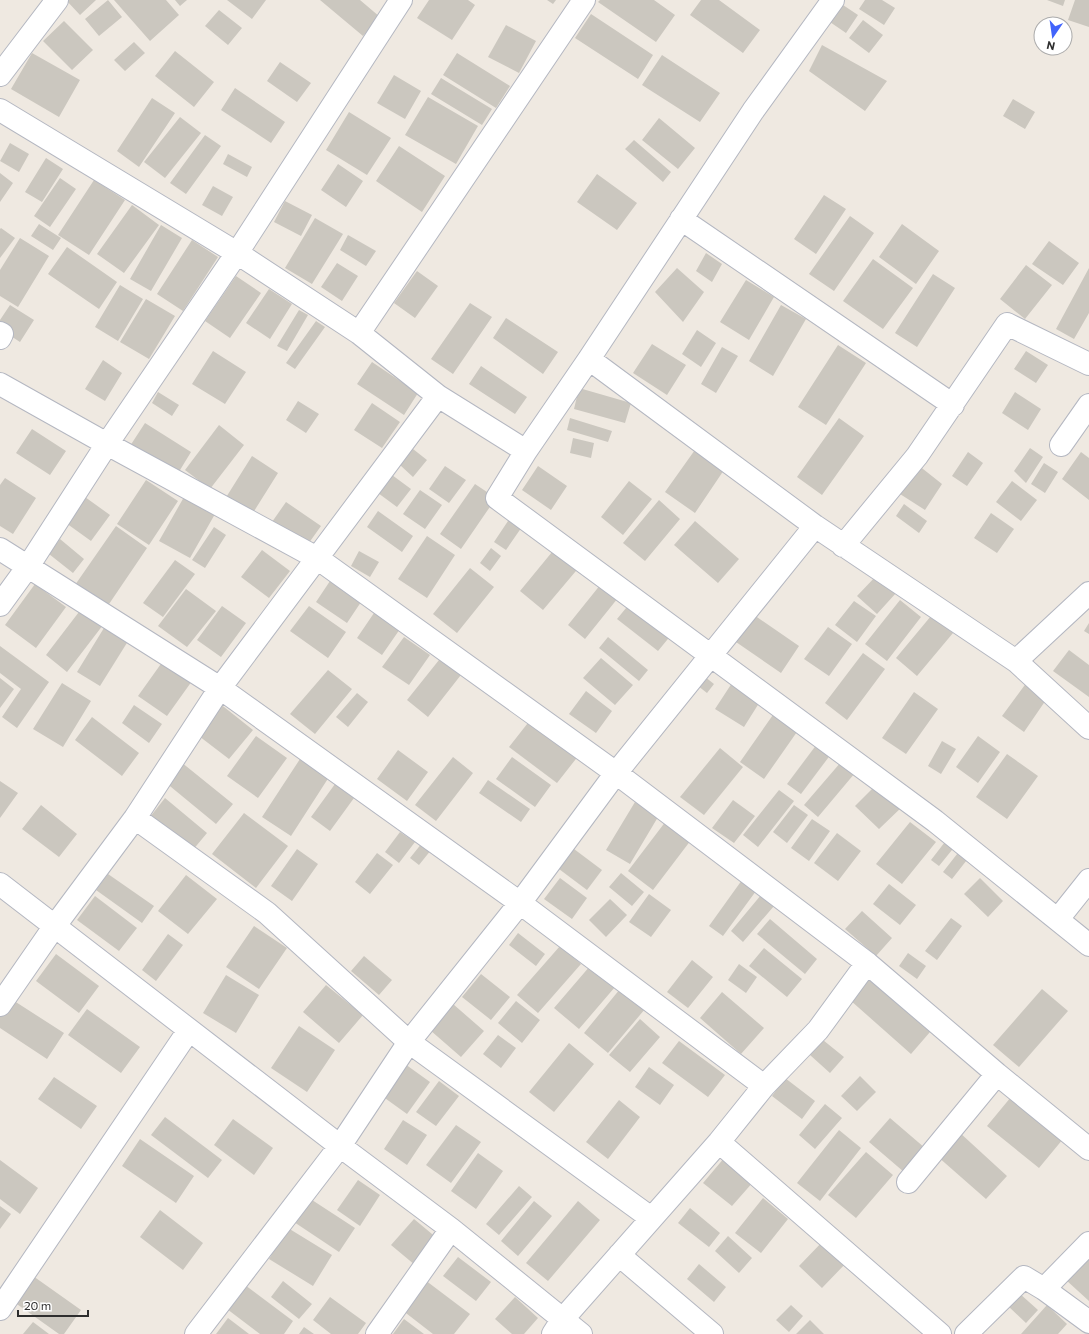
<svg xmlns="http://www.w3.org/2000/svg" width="1089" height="1334" viewBox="0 0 1089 1334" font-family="Commissioner,sans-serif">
  <rect width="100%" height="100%" fill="#efe9e1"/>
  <path fill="#cbc7bf" d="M66,0H96L80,15Z
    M108,0L122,17L99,36L85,19Z
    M114,0H166L179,15L150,41Z
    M175,0H187L180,6Z
    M227,0H266L252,19Z
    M320,0H360L380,17L363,36Z
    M429,0H468L475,5L452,40L417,18Z
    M547,0H556L553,4Z
    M600,0H654L675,15L656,42L598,2Z
    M701,0H719L760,30L743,53L690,15Z
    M865,0H882L895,8L884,25L859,9Z
    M1047,0H1065L1063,6Z
    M1075,0H1089V27L1068,20Z
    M840,3L858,15L846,33L827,20Z
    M219,10L242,28L228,45L205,26Z
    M591,14L653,55L638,79L575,38Z
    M863,20L883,35L869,53L849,38Z
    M64,21L93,50L72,70L43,41Z
    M506,25L536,41L519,73L488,57Z
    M134,42L145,53L125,71L114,60Z
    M822,45L887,81L865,111L809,71Z
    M175,51L214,82L194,107L155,76Z
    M32,53L80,80L59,117L11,89Z
    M457,53L510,86L496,108L443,75Z
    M662,55L720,93L700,122L642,85Z
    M280,62L311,83L297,102L267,81Z
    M394,75L421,91L405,119L377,103Z
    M441,78L492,109L482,125L431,94Z
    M235,88L285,122L271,143L221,110Z
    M428,97L478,126L456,164L405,135Z
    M152,98L175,113L139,167L117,151Z
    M1013,99L1035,112L1025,129L1003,116Z
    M349,112L391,138L367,175L326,150Z
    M180,117L201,133L165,178L144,162Z
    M659,118L695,148L678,169L642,140Z
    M205,135L221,146L186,194L170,183Z
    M634,140L671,172L663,182L625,149Z
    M10,143L29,154L19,172L0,161Z
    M399,146L445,176L422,212L376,181Z
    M228,154L252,167L247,177L223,164Z
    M46,158L63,169L42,202L25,192Z
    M338,164L363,181L346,207L321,190Z
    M0,173L13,183L0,202Z
    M597,174L637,203L617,230L577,202Z
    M60,178L76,189L50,227L34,216Z
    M94,180L125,200L89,255L58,235Z
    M213,186L233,197L222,216L202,205Z
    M824,195L846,209L816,254L794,239Z
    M285,201L312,215L301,236L274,222Z
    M132,205L159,225L124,273L97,254Z
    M850,216L874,233L834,291L809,274Z
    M315,218L343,234L312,284L285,268Z
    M39,224L61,238L53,250L31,236Z
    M902,224L939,251L916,284L879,257Z
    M161,225L182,238L151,291L130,279Z
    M1,228L15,238L0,258V229Z
    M348,235L376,251L366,266L340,250Z
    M20,238L49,256L18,307L0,296V270Z
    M192,240L218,257L183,311L157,294Z
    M1049,241L1079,263L1063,285L1032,264Z
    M67,247L117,282L99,309L48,274Z
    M706,253L722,264L712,282L696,271Z
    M873,259L913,288L883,329L843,301Z
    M337,263L358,276L342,301L321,287Z
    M1026,265L1052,285L1025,319L1000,299Z
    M677,268L704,292L683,322L655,292Z
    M1089,268V313L1074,339L1056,329Z
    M417,271L438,286L415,318L394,303Z
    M933,274L955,288L917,347L895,333Z
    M236,276L261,293L230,338L205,321Z
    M746,280L774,297L749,340L720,322Z
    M120,285L143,299L118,341L95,327Z
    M269,289L292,304L270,339L246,323Z
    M146,299L175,316L149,359L120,342Z
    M470,303L492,317L453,374L431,359Z
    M10,305L34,320L20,342L0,329V320Z
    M781,305L806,319L773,376L749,361Z
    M299,310L308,315L287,351L277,346Z
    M506,318L558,352L543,374L493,338Z
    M316,321L325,327L295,369L286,363Z
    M697,330L716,343L701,367L682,354Z
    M652,344L686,365L667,395L633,373Z
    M838,345L866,363L826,425L798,407Z
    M722,347L738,356L716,393L701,384Z
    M213,351L246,372L225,404L192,384Z
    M1026,351L1048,365L1036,383L1014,369Z
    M103,360L122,373L105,401L85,389Z
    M372,362L418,393L404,415L357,384Z
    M481,366L527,397L515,414L469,384Z
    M579,388L631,403L625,423L574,409Z
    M158,392L179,405L172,416L152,403Z
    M1015,392L1041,409L1028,430L1002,413Z
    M298,401L319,414L306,433L286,420Z
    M372,403L400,422L382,448L354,430Z
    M570,418L612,431L608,442L567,430Z
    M839,418L864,436L822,495L797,477Z
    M145,423L191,452L177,475L130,446Z
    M219,425L244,445L210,489L185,470Z
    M32,429L66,451L50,475L16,453Z
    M573,438L594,443L591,458L570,453Z
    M697,447L726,467L695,513L665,492Z
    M1030,448L1043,457L1026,483L1014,471Z
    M413,449L427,460L413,477L400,465Z
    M968,452L983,463L967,486L952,476Z
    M1081,452L1089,458V500L1062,479Z
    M252,456L278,473L251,516L225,499Z
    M1044,463L1058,472L1045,493L1031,484Z
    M918,465L942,484L925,510L900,494Z
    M445,466L466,480L449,503L429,489Z
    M538,466L567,486L551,510L522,490Z
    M392,475L411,489L397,507L378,493Z
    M5,478L36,498L13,534L0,526V485Z
    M146,480L178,501L149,545L117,524Z
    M629,481L652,499L623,535L601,517Z
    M1012,481L1037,500L1021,521L996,502Z
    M475,484L496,498L461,549L440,534Z
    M420,490L442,505L425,529L403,514Z
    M85,497L110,515L91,541L66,523Z
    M184,497L215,514L190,558L159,541Z
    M659,500L680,519L645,561L623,543Z
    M286,502L321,526L306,547L272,522Z
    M904,504L927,521L919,533L896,516Z
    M378,511L413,536L402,552L367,527Z
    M514,512L526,521L506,550L494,542Z
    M991,513L1014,529L997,553L974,538Z
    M695,521L739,559L718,583L674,545Z
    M116,526L147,548L107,607L75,585Z
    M214,527L226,535L205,568L192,560Z
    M427,536L455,555L427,598L398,579Z
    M60,539L84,559L73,573L49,554Z
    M557,546L581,565L543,610L520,591Z
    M491,548L501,556L490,571L480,563Z
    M262,550L290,571L269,598L241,577Z
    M359,551L379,562L370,577L351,566Z
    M175,560L195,574L163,617L143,603Z
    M470,568L494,587L457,633L433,614Z
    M609,574L626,588L585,639L568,625Z
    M877,575L896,593L877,614L857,596Z
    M332,578L363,599L347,623L316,602Z
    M35,584L66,607L36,648L5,625Z
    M186,589L216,611L187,647L158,626Z
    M640,591L681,623L658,651L617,619Z
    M900,600L921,617L887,661L865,644Z
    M854,601L876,616L857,642L835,625Z
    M222,606L246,623L221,657L197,640Z
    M309,606L346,632L328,658L290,631Z
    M82,608L103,625L67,672L46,655Z
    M374,613L400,629L382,655L357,638Z
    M754,615L799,646L781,673L736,642Z
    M931,616L953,633L917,676L896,658Z
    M107,623L130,638L100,686L77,672Z
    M1089,623V634L1084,631Z
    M828,627L852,644L829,676L804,659Z
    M404,637L430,655L409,685L382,667Z
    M608,637L648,670L639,681L599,648Z
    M0,646L49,682L17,728L2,717L21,689L0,673Z
    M1069,650L1089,665V697L1053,671Z
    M863,653L885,669L847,720L825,703Z
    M443,655L464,671L428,717L407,700Z
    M601,658L633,685L615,705L583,678Z
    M163,661L192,681L167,716L138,696Z
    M328,670L352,689L315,734L290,714Z
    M700,673L714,684L707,693L693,682Z
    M0,678L14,689L0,708Z
    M1027,682L1048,697L1024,732L1002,716Z
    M62,683L91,701L63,747L33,729Z
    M732,683L761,700L744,727L715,709Z
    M586,691L612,711L596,733L569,714Z
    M914,692L938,709L906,754L882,738Z
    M357,693L368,702L348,727L336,717Z
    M219,703L253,730L229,759L195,733Z
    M134,705L162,724L149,743L122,723Z
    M775,712L799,729L764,779L740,762Z
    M92,717L139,753L122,776L75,740Z
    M531,719L579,755L557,783L509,747Z
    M256,736L287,758L258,798L227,776Z
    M978,736L1000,752L978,783L956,767Z
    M820,740L834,750L801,794L787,784Z
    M942,741L956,749L941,774L928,766Z
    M720,748L743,767L704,815L680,797Z
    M398,750L428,772L407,801L377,779Z
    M1007,754L1038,776L1007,819L976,797Z
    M453,757L473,773L436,821L415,805Z
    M512,757L551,785L535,807L496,779Z
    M300,759L329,777L291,836L262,817Z
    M181,762L233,804L216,824L165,782Z
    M841,762L855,773L818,817L804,805Z
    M488,780L530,809L521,822L479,793Z
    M0,781L18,793L0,818Z
    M880,781L904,805L879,829L855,806Z
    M335,784L354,798L330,831L311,817Z
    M779,790L794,801L758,847L743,835Z
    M165,798L207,833L192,851L150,817Z
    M733,800L755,816L734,843L712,828Z
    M635,802L658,817L630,864L606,850Z
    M41,805L77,834L59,857L22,829Z
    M794,805L808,815L787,843L773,832Z
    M244,813L288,846L256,888L212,854Z
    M812,819L830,831L809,861L791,848Z
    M666,821L691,840L653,890L628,871Z
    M910,822L936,842L902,884L876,864Z
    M400,832L415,842L399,863L385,852Z
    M837,833L861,851L838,881L814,863Z
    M948,838L956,845L939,866L931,860Z
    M422,843L431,850L419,865L410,858Z
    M297,849L318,864L292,901L271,886Z
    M574,849L602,870L587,890L559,869Z
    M961,849L970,856L952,879L943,872Z
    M377,853L393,865L370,894L355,882Z
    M621,873L644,892L632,906L609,887Z
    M108,874L154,906L142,923L96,890Z
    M186,875L217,899L188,934L158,911Z
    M560,878L587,898L572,919L544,899Z
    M980,878L1003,901L988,917L964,894Z
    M742,880L756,891L723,936L709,926Z
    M889,884L916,905L900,925L873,904Z
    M649,894L671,910L651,937L629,922Z
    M761,895L774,906L743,942L731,931Z
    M95,896L137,928L119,951L77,920Z
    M610,899L627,915L606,937L589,920Z
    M862,911L892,938L876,956L845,929Z
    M951,918L962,926L937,960L925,951Z
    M770,919L817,959L805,974L757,934Z
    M254,926L287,948L259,989L226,967Z
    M518,933L545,954L536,966L509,945Z
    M168,934L183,945L156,981L142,970Z
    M560,946L581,964L538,1013L517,995Z
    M764,948L802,979L787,997L749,966Z
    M908,953L926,966L917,979L899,966Z
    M56,954L99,986L79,1013L36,981Z
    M364,956L392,980L379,995L351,971Z
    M692,960L713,977L688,1008L667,992Z
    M739,964L757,977L746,993L728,980Z
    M590,966L615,987L579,1029L554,1008Z
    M481,974L510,997L491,1020L462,997Z
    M226,975L259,995L236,1033L203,1013Z
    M869,979L930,1032L911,1054L850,1000Z
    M326,985L363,1015L339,1043L303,1012Z
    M620,989L645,1009L608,1053L584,1033Z
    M1042,989L1068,1011L1019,1067L993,1045Z
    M722,992L764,1028L741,1054L700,1018Z
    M8,997L64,1033L47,1059L0,1028V1010Z
    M516,1001L540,1020L522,1043L498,1023Z
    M453,1004L484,1031L461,1057L430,1030Z
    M87,1009L140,1047L121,1073L68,1035Z
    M640,1019L660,1037L630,1072L609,1055Z
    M299,1026L335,1050L307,1092L271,1068Z
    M498,1035L516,1048L501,1068L483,1054Z
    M823,1040L844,1057L830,1073L810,1055Z
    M679,1041L725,1075L708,1097L662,1063Z
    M569,1043L594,1064L554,1112L529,1092Z
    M405,1064L430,1082L407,1114L382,1096Z
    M649,1067L674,1085L660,1105L635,1087Z
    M860,1076L876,1092L857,1111L841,1096Z
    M54,1077L97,1106L81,1129L38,1099Z
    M785,1078L815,1101L802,1119L772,1096Z
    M439,1081L459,1096L436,1126L416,1112Z
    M1011,1097L1063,1139L1039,1168L987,1126Z
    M619,1100L640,1117L608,1159L586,1142Z
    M825,1104L842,1118L815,1149L799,1135Z
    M165,1117L222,1160L208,1178L151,1135Z
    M890,1118L925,1148L904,1172L869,1142Z
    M233,1119L273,1148L254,1175L214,1145Z
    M403,1120L427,1135L407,1165L384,1149Z
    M456,1125L481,1142L451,1183L426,1165Z
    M839,1130L861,1148L820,1201L797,1183Z
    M959,1132L1007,1176L986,1199L937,1156Z
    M140,1139L194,1176L176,1203L122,1166Z
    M866,1152L893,1175L856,1218L828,1195Z
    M478,1153L503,1171L476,1209L451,1191Z
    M725,1157L754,1181L732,1206L703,1183Z
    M0,1160L38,1188L20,1214L0,1199Z
    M358,1180L380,1195L360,1226L337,1210Z
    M519,1186L532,1197L499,1235L486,1224Z
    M309,1198L355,1228L339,1252L294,1222Z
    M763,1198L788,1219L761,1253L735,1233Z
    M534,1201L552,1216L518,1256L501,1241Z
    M578,1201L600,1220L548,1281L526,1263Z
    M0,1206L11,1214L0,1229Z
    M690,1208L720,1233L709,1247L678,1223Z
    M160,1210L203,1243L183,1270L140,1237Z
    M414,1219L438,1239L415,1265L391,1245Z
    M288,1228L332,1255L313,1286L269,1259Z
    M728,1236L752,1258L739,1273L715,1251Z
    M825,1239L848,1261L822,1288L799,1266Z
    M1089,1256V1301L1066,1280Z
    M458,1257L491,1282L476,1301L443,1276Z
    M699,1264L726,1287L714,1302L687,1279Z
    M33,1276L81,1310L64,1334H59L14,1302Z
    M425,1280L470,1314L454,1334H433L402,1310Z
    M283,1281L312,1304L299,1319L271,1297Z
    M245,1285L293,1321L284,1334H260L227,1309Z
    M1019,1293L1038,1310L1026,1323L1007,1305Z
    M330,1297L366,1323L358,1334H331L313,1320Z
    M515,1297L538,1318L524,1334H512L495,1319Z
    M791,1305L803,1316L789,1332L776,1320Z
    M1047,1305L1067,1324L1058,1334H1021Z
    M228,1318L249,1334H216Z
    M404,1319L424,1334H393Z
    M810,1320L824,1334H796Z
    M33,1322L49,1334H23Z
    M304,1327L314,1334H299Z"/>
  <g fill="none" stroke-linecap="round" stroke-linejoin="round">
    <defs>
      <path id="minor" d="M833,0L753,111L589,359L526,451L497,498L935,821L1089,945
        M0,75L57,0
        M0,110L237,253L359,333L438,396L526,451
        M681,219L953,405
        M0,333L2,334L0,338
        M359,333L584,0
        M589,359L815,526L1016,661
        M0,384L107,444L317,558L616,773L867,963L997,1074L1089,1149
        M1061,445L1089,405
        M843,546L917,456L1007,324L1089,364
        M0,549L220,688L520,903L764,1086
        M1089,593L1016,661L1089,728
        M0,605L29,565L107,444L237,253L401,0
        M135,818L267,913L409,1042L651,1218
        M0,884L340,1146L451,1229L581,1334
        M1058,919L1089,880
        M0,1005L54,927L135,818L220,688L438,396
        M719,1142L940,1334
        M908,1182L997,1074
        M1089,1243L1044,1289L1089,1322
        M619,1255L712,1334
        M0,1309L189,1030
        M196,1334L340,1146L409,1042L520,903L616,773L815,526
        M377,1334L451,1229
        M553,1334L562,1320L719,1142L764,1086L818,1030L867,963
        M966,1334L1024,1277L1044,1289"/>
    </defs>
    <use href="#minor" stroke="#b4b7c1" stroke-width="24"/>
    <use href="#minor" stroke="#fff" stroke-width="22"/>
  </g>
  <g transform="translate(1053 36) rotate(193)"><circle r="19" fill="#ffffff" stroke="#ababab"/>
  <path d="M0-3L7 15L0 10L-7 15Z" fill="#4264fb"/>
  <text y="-6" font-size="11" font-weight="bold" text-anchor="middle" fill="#2e2e2e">N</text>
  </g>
  <path d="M18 1310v6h70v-6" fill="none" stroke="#2e2e2e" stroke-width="2"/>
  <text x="24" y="1310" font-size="12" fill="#2e2e2e" stroke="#ffffff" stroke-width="3" paint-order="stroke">20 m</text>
</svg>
